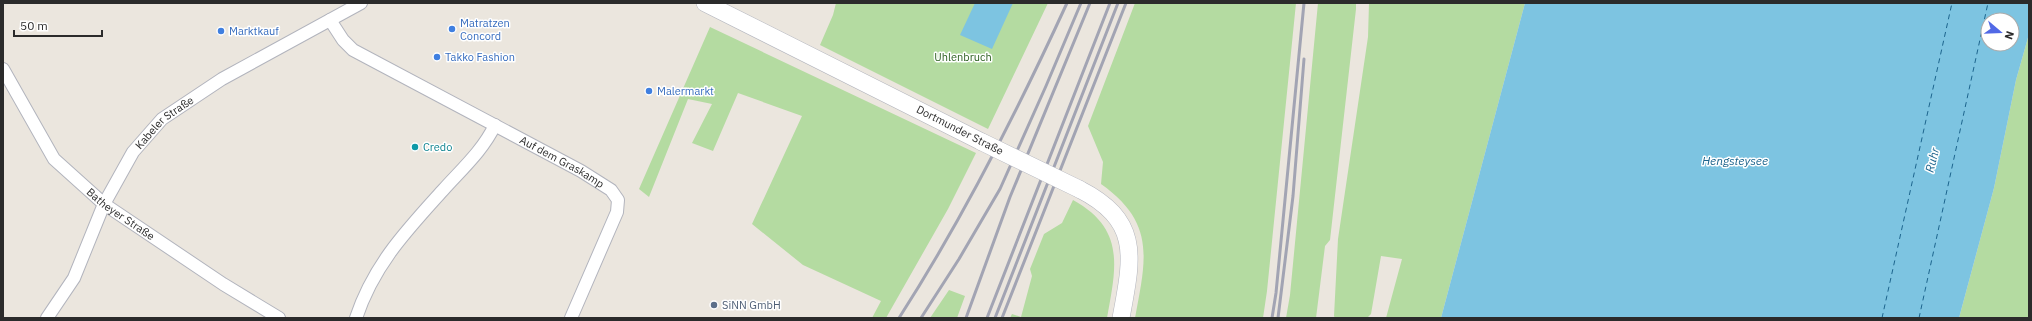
<svg xmlns="http://www.w3.org/2000/svg" width="2032" height="321" viewBox="0 0 2032 321" font-family="'IBM Plex Sans',sans-serif">
  <rect width="100%" height="100%" fill="#ebe6de"/>
  <path fill="#b4dba1" d="M836,3H1048L988,129L820,45L833,15Z
    M1135,3H1296L1267,291L1263,318H1135C1146,259 1156,223 1101,184L1103,162L1088,126Z
    M1318,3H1356V9L1330,240L1325,246L1316,318H1286L1290,295Z
    M1369,3H1525L1441,318H1386L1402,259L1381,256L1371,314L1367,318H1335L1334,316L1338,239L1368,37Z
    M710,27L976,153L948,209L886,318H872L881,301L803,265L752,224L802,116L738,93L713,151L692,143L712,104L688,99L649,197L639,189Z
    M2029,34V318H1959L1994,188L2016,80Z
    M1073,200C1126,229 1116,268 1107,318H1010L1012,314L1021,317L1032,276L1030,269L1044,234L1062,223Z
    M949,290L965,296L957,318H930Z"/>
  <path fill="#7dc4e1" fill-rule="evenodd" d="M975,3H1013L992,49L960,35Z
    M1525,3H2029V34L2016,80L1994,188L1959,318H1441ZM1988,20H2012V44H1988Z"/>
  <g fill="none" stroke-linecap="round" stroke-linejoin="round">
    <path stroke="#1c648d" stroke-width="1" stroke-dasharray="5 4" stroke-linecap="butt" d="M1882,318L1952,3
      M1919,318L1988,3"/>
    <defs>
      <g id="street">
        <path id="s1" d="M330,20L343,40L353,50L581,171L611,190L618,200L617,212L571,318"/>
        <path id="s2" d="M3,69L54,159L104,204L223,284L279,318"/>
        <path id="s3" d="M47,318L74,278L104,204L133,152L162,119L222,79L361,3"/>
        <path d="M356,318C374,264 407,230 444,189C463,168 483,150 495,125"/>
      </g>
      <path id="secondary" d="M705,3L982,142
        M1079,189C1142,221 1132,258 1121,318"/>
    </defs>
    <use href="#street" stroke="#b2b4bd" stroke-width="14"/>
    <use href="#secondary" stroke="#b2b4bd" stroke-width="18"/>
    <use href="#street" stroke="#fff" stroke-width="12"/>
    <use href="#secondary" stroke="#fff" stroke-width="17"/>
    <path stroke="#a2a4b3" stroke-width="3" d="M899,318C964,217 1017,112 1067,3
      M921,318L959,259L1000,189L1046,86L1081,3
      M966,318L1010,197L1090,3
      M987,318L1110,3
      M995,318L1118,3
      M1002,318L1126,3
      M1272,318L1276,293L1304,3
      M1278,318L1293,196L1304,59"/>
    <defs>
      <path id="secondary-bridge" d="M982,142L1079,189"/>
    </defs>
    <use href="#secondary-bridge" stroke="#b2b4bd" stroke-width="18" stroke-linecap="butt"/>
    <use href="#secondary-bridge" stroke="#fff" stroke-width="17"/>
  </g>
  <g fill="#3f7fe0" stroke="#fff" stroke-width="1.5">
    <circle cx="452" cy="29" r="4"/>
    <circle cx="221" cy="31" r="4"/>
    <circle cx="437" cy="57" r="4"/>
    <circle cx="649" cy="91" r="4"/>
  </g>
  <circle fill="#0f9aa8" stroke="#fff" stroke-width="1.5" cx="415" cy="147" r="4"/>
  <circle fill="#5c6f8a" stroke="#fff" stroke-width="1.5" cx="714" cy="305" r="4"/>
  <g text-anchor="middle" dominant-baseline="central" stroke-width="3" stroke-linejoin="round" paint-order="stroke">
    <g font-size="11" fill="#366cbe" stroke="#fff" text-anchor="start">
      <text x="460" y="23">Matratzen<tspan x="460" dy="13">Concord</tspan></text>
      <text x="229" y="31">Marktkauf</text>
      <text x="445" y="57">Takko Fashion</text>
      <text x="657" y="91">Malermarkt</text>
    </g>
    <g font-size="11" fill="#2e6022" stroke="#fff">
      <text x="963" y="57">Uhlenbruch</text>
    </g>
    <g font-size="11" fill="#2b2b2b" stroke="#fff">
      <text stroke="none"><textPath href="#s3" startOffset="231">Kabeler Straße</textPath></text>
      <text transform="translate(960 130) rotate(27)">Dortmunder Straße</text>
      <text stroke="none"><textPath href="#s1" startOffset="275">Auf dem Graskamp</textPath></text>
      <text stroke="none"><textPath href="#s2" startOffset="190">Batheyer Straße</textPath></text>
    </g>
    <g font-size="11" fill="#0d838f" stroke="#fff" text-anchor="start">
      <text x="423" y="147">Credo</text>
    </g>
    <g font-size="11" fill="#4e5e75" stroke="#fff" text-anchor="start">
      <text x="722" y="305">SiNN GmbH</text>
    </g>
    <g font-size="12" font-style="italic" fill="#1c648d" stroke="#fff">
      <text x="1735" y="160">Hengsteysee</text>
      <text transform="translate(1932 160) rotate(-76)">Ruhr</text>
    </g>
  </g>
  <rect width="2032" height="321" fill="none" stroke="#2b2b2b" stroke-width="8"/>
  <g transform="translate(2000 32) rotate(109)"><circle r="19" fill="#ffffff" stroke="#aaaaaa"/>
  <path d="M0-3L7 15L0 10L-7 15Z" fill="#5169e6"/>
  <text y="-6" font-size="11" font-weight="bold" text-anchor="middle" fill="#2b2b2b">N</text>
  </g>
  <path d="M14 30v6h88v-6" fill="none" stroke="#2b2b2b" stroke-width="2"/>
  <text x="20" y="30" font-size="12" fill="#2b2b2b" stroke="#ffffff" stroke-width="3" paint-order="stroke">50 m</text>
</svg>
